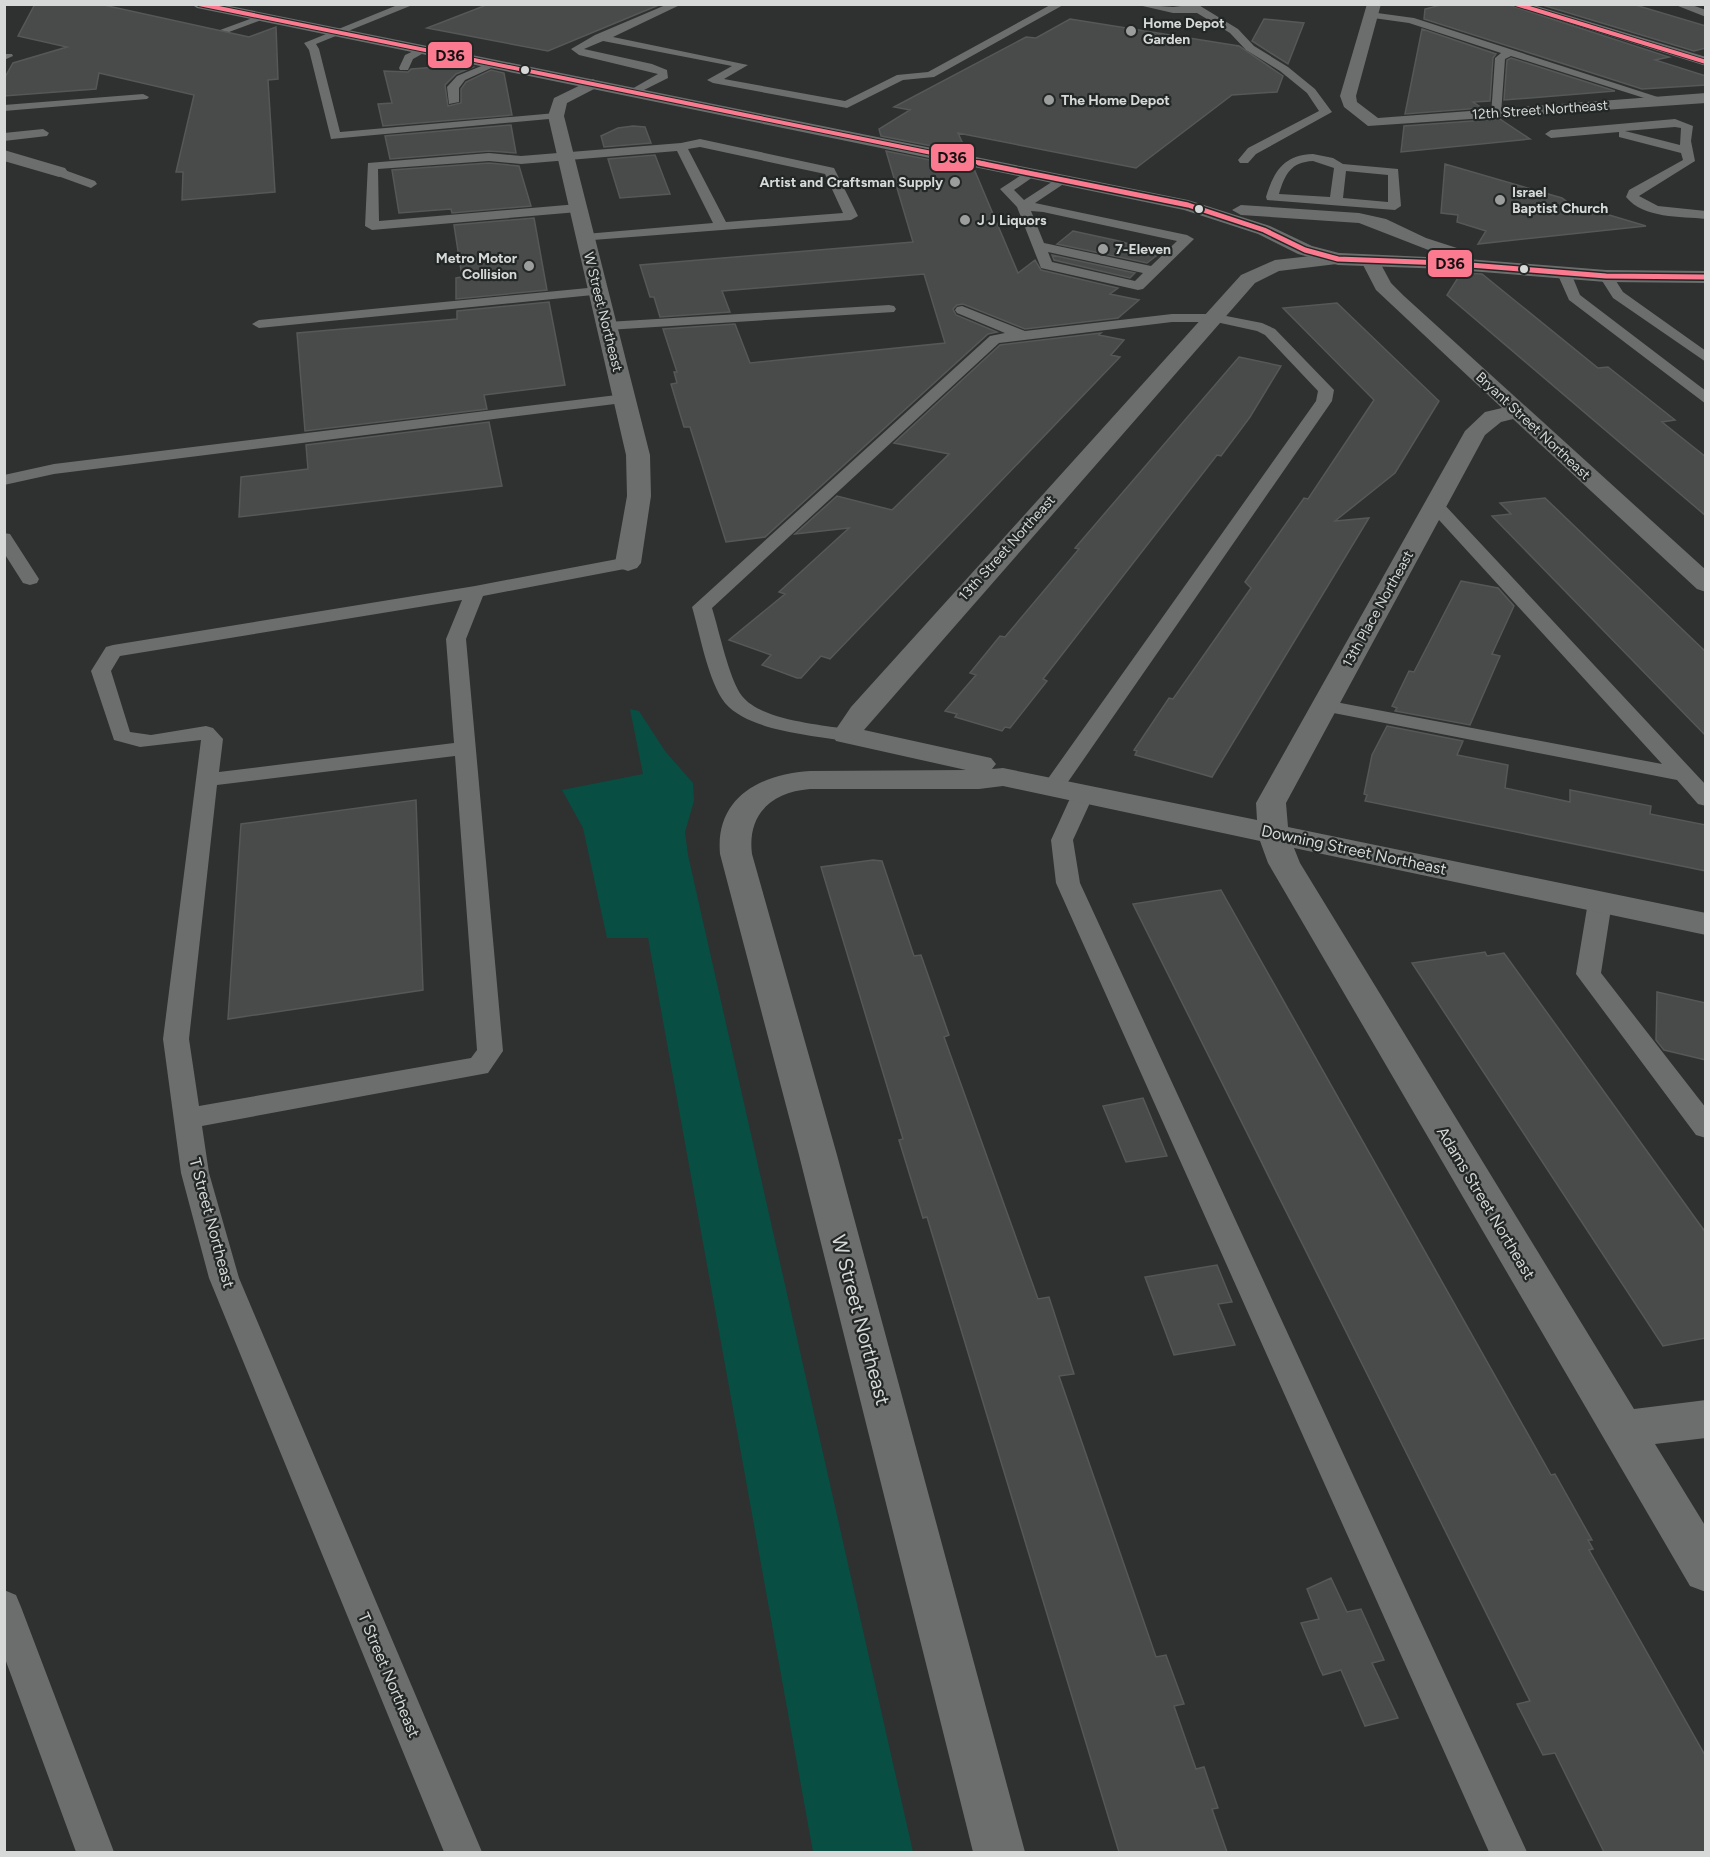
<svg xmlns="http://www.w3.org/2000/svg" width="1710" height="1857" viewBox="0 0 1710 1857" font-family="Figtree,sans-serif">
  <rect width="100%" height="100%" fill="#2e3130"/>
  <path fill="#094e42" d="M630,709L639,711L665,751L693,783L694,801L685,832L688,855L913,1852H813L648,938H607L583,828L562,790L643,774Z"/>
  <path fill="#484b4a" stroke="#555857" stroke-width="1.5" d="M35,4H99L249,37L276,27L278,79L268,80L275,192L182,200L183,172H176L194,95L99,73L96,89L4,96V79L13,63L67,47L18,36Z
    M489,4H659V5L548,51L427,28Z
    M1445,4H1506L1669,57L1655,60L1706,76V85L1642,89L1424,19L1425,9Z
    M1539,4H1632L1706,26V48L1694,51Z
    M1070,19L1239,46L1283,76L1277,92L1232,95L1136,168L958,133L967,153L881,136L879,129L910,110L894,107L1026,37L1036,38Z
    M1264,19L1304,23L1288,64L1252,41Z
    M1422,29L1496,54L1493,58L1490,101L1473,102L1482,108L1405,114Z
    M1511,58L1615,91L1504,100L1507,60Z
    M463,65L473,67L456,74L445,85L448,106L461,103V89L466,82L491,70L504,73L512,115L383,126L378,104L392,103L384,71L408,72L411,69Z
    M1500,119L1530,139L1401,152L1404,126Z
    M511,125L516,153L489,151L390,159L385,136Z
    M633,126L645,127L651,143L604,147L601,136L618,128Z
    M886,151L974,169L1018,273L1035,260L1041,270L1118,288L1110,294L1139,300L1118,318L1025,329L963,304L957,305L953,309L956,315L997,332L988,334L765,537L726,542L690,427H684L671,384L677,383L674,372H677L663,329L735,324L750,363L945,343L924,274L722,291L730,312L660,317L654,297H650L640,265L913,242Z
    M655,155L670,194L620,198L608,159Z
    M489,163L519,166L531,206L452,213L451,209L399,213L392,170Z
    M1445,164L1562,198L1569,203L1646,226L1478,244L1486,231L1457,222L1458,215L1441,213Z
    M534,218L547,290L456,299V278L462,277L454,225Z
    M1073,231L1119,241L1160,253L1147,263L1057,244Z
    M1052,255L1135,273L1130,278L1054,260Z
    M1461,273L1482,274L1598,368L1608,367L1675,420L1662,422L1706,457V516L1447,295Z
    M549,302L565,385L484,395L487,409L305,431L297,333L457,319V311Z
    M1337,303L1439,401L1395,473L1335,521L1369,518L1212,777L1135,755L1137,751L1134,750L1169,698L1173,699L1251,588L1245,582L1304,498L1308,499L1374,400L1283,308Z
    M1101,333L1099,335L1124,340L1111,355L1120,357L830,659L821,656L801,678H797L762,665L771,655L729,640L785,594L779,592L849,528L795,534L837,496L892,510L949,454L894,443L1000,345Z
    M1239,357L1281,366L1250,417L1221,456L1217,455L1043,679L1047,681L1010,728L1005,727L1002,731L955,717L957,714L945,711L976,675L970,673L1000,636L1005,637L1079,549L1075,548Z
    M489,422L502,486L239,517L241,477L308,469L306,445Z
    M1545,498L1706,652V736L1492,516L1511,514L1500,503Z
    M1461,581L1498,588L1514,606L1492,654L1500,656L1470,725L1395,711L1397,708L1392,706L1409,671L1414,672Z
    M1387,726L1463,741L1457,755L1508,765L1505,788L1570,802V790L1651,806L1650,814L1706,825V871L1365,801L1367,795L1364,794L1372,755Z
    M416,800L423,990L228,1019L241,824Z
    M873,860L882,861L914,956L921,955L949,1035L944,1037L1038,1299L1049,1297L1074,1374L1059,1376L1156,1657L1166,1655L1184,1704L1174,1706L1196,1769L1204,1767L1218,1808L1212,1809L1227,1852H1119L927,1217L923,1218L899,1140L903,1139L821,867Z
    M1221,890L1551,1475L1555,1474L1592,1540H1588L1593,1549L1589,1550L1706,1757V1852H1604L1555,1753L1543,1755L1517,1704L1530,1701L1133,904Z
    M1485,952L1487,956L1504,953L1706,1233V1338L1663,1346L1412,963Z
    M1657,992L1706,1003V1060L1664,1050L1656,1040Z
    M1143,1098L1167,1156L1126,1162L1103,1106Z
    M1217,1265L1232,1302L1218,1304L1235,1345L1174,1355L1145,1277Z
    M1331,1578L1347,1612L1361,1609L1384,1660L1372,1663L1398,1718L1365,1726L1341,1670L1323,1675L1320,1669L1301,1623L1319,1619L1307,1589Z"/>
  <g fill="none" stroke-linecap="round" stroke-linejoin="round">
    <path fill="#6c6d6d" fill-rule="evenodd" d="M400,4H415L316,44L319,49L340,132L556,113L562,116L560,118L331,139L309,50L304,43Z
      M668,4H682L613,37L748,65L724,79L845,101L897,75L928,72L1052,4H1065L934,77L903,80L847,108L713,83L707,80L732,66L603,41L584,49L652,64L667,70L668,78L634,95L630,94V90L658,74L579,55L571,49L595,35Z
      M1134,4L1173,7L1197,4L1238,29L1254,46L1288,67L1315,89L1332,112L1256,154L1248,163H1240L1238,160L1248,148L1319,111L1307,93L1280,71L1246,50L1230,33L1197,13H1173Z
      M1673,4H1689L1706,10V17Z
      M1370,12L1414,18L1670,101L1660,103L1511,56L1505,59L1501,114L1491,116L1495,58L1501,53L1409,23L1366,17L1365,15Z
      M258,16L267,18L229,32L220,30Z
      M420,48L429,50L413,59L408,70H400L399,68L405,55Z
      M4,54H12L13,56L4,60Z
      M491,62L500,64L465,80L459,88V102L449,104L447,87L457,76Z
      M143,94L149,97L147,99L4,111V105Z
      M1675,119L1693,126L1691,141L1695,161L1639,196L1658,206L1706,211V219C1680,216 1644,219 1626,197L1629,190L1683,160L1681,153L1619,137V132L1551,138L1545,134L1551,130ZM1675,127L1681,128L1680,145L1625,131Z
      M43,129L49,133L47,136L4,141V133Z
      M700,139L834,168L858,216L851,220L580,241V235L585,234L713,223L677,151L521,164L489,161L378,169L379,221L578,204L584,208L578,212L372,230L365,226L368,163L489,153L521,156L681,143ZM700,147L825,174L843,213L726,222L688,149Z
      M1313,154L1333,158L1343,164L1398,169L1401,206L1395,210L1267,200L1266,197C1274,171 1284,155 1313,154ZM1313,161L1334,168L1330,197L1279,194C1285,174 1291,162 1313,161ZM1346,171L1388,175V202L1343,198Z
      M59,168L95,181L97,184L91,188L55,175L53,172Z
      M1029,170L1035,174L1033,177L1014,190L1024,200L1061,176L1067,180L1065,183L1035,203L1187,235L1194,239L1143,289L1138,290L1041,268L1017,207L1000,189ZM1031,211L1043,212L1177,241L1151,266L1044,243ZM1048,252L1143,273L1135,281L1052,262Z
      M1564,269L1571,273L1580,295L1706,391V404L1569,300L1557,273Z
      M1606,272L1611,273L1623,292L1706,351V362L1613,298L1599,276Z
      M598,287L605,291L603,294L259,328L252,324L259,320Z
      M889,305L894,306L896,309L894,312L607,330L600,326L607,322Z
      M962,306L1025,331L1172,314H1216L1262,323L1275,329L1334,390L1332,401L1061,792H1045L1042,787L1316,401L1318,391L1265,335L1257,331L1216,322H1172L999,343L712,608C719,630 729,679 742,696C761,720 817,724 846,729L853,731L857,735L853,739L846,741C811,735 749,731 725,703C708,681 700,634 692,607L990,336L1005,333L957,313L955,310L957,307Z
      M625,394L633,399L631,402L54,474L4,485V475L54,464Z
      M1435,500L1441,501L1706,785V806L1698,804L1677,780L1318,710L1315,706L1318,702L1325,700L1662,764L1429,509L1426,505L1429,501Z
      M4,533L10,534L39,579L37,583L30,585L23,583L4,553Z
      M628,557L637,563L635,567L483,596L466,639L503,1051L488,1073L202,1126L209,1173L239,1278L482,1852H444L209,1278L181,1173L163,1039L201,740L140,747L114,740L91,671L106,647L113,645L475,586ZM462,600L446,639L454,743L219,772L223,739L213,728L206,726L151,735L130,732L111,671L120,656ZM455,756L477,1050L471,1058L199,1106L189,1039L217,785Z
      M1083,787L1091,789L1094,794L1073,840L1080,883L1527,1852H1489L1056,883L1051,840L1072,794L1075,789Z
      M1600,894L1608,896L1612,902L1601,973L1706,1108V1138L1696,1135L1576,974L1588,902L1592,896Z
      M4,1590L16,1595L21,1607L114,1852H76L4,1656Z"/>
    <path fill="#6c6d6d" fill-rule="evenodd" d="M1367,4H1381L1356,96L1357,102L1378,118L1706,93V103L1368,126L1344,107L1340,96Z
      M593,79L601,84L598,87L567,103L564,116L650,455L651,496L641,563L637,568L628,571L619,568L615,563L627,496L626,455L548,116L554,98Z
      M4,150L65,168L68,172L59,177L4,161Z
      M1338,253L1347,259L1345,263L1279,271L1255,283L864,730L991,758L996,764L992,769L1003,768L1257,820L1256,803L1465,431L1485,412L1502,408L1376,290L1361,261L1370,255L1377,257L1391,283L1404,296L1706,570V592L1697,589L1513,419L1501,422L1485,435L1286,803L1288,827L1706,913V935L1294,848L1300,863L1634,1409L1706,1400V1438L1655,1444L1706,1527V1592L1690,1586L1268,863L1260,841L1003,786L979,789H810C771,792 747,815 752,854L837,1155L1025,1852H973L799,1155L720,854C715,798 760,774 810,771L966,770L836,741L832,735L851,707L1241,275L1275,260Z"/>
    <path fill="#6c6e6d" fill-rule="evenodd" d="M191,4H220L1188,200L1270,226L1312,246L1339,253L1449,258L1359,223L1241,215L1232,210L1241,205L1359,213L1386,219L1426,238L1460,249L1462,253L1455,258L1606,270L1706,271V283L1606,282L1445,269L1338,265L1298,254L1258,234L1184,210L197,8Z
      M1508,4H1530L1706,57V66Z"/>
    <defs>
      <path id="bus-1-far1" d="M199,4L986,164
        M1516,4L1706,62"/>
      <path id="bus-1" d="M979,163L1188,205L1264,230L1305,250L1338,259L1445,263L1606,276L1706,277"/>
    </defs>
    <use href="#bus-1-far1" stroke="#232826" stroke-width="6"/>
    <use href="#bus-1" stroke="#232826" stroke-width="8"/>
    <use href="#bus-1-far1" stroke="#fc7a8f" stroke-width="4"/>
    <use href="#bus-1" stroke="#fc7a8f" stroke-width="5"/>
  </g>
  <g fill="#9b9e9d" stroke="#232826" stroke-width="2">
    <circle cx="1131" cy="31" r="6"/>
    <circle cx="1049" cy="100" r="6"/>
    <circle cx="955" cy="182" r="6"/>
    <circle cx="1500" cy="200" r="6"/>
    <circle cx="965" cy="220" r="6"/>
    <circle cx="1103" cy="249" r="6"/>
    <circle cx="529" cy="266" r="6"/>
  </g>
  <g fill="#d6d9d8" stroke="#232826" stroke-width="2">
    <circle cx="525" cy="70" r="5"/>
    <circle cx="1199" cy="209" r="5"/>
    <circle cx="1524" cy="269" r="5"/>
  </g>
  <g text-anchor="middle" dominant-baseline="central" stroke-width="4.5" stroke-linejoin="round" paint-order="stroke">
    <g font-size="14" font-weight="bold" fill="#d6d9d8" stroke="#232826" text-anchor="start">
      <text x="1143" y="23">Home Depot<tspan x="1143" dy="16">Garden</tspan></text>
      <text x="1061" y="100">The Home Depot</text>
      <text x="943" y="182" text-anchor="end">Artist and Craftsman Supply</text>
      <text x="1512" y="192">Israel<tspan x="1512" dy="16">Baptist Church</tspan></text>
      <text x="977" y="220">J J Liquors</text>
      <text x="1115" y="249">7-Eleven</text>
      <text x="517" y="258" text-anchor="end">Metro Motor<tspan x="517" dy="16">Collision</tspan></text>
    </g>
    <g font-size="14" fill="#d6d9d8" stroke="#232826">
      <text transform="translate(1540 110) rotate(-4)">12th Street Northeast</text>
      <text transform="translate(603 312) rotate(76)">W Street Northeast</text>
      <text transform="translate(1533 426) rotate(43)">Bryant Street Northeast</text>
      <text transform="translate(1007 548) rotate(-48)">13th Street Northeast</text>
      <text transform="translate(1378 609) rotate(-61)">13th Place Northeast</text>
    </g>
    <g font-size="16" fill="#d6d9d8" stroke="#232826">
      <text transform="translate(1354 850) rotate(12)">Downing Street Northeast</text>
      <text transform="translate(1486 1203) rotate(59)">Adams Street Northeast</text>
      <text transform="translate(212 1223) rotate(75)">T Street Northeast</text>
      <text transform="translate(389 1675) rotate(67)">T Street Northeast</text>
    </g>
    <g font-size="20" fill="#d6d9d8" stroke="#232826">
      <text transform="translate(861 1320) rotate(75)">W Street Northeast</text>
    </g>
  </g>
  <g stroke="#232826" stroke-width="2">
    <rect x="427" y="41" width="46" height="28" rx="6" fill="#fc7a8f"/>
    <rect x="930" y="143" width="45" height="29" rx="6" fill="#fc7a8f"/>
    <rect x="1427" y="249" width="46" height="29" rx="6" fill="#fc7a8f"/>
  </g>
  <g font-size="16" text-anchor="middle" font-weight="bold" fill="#111">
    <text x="450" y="61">D36</text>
    <text x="952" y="163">D36</text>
    <text x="1450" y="269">D36</text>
  </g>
  <rect width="1710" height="1857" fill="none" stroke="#d6d9d8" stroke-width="12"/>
</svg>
